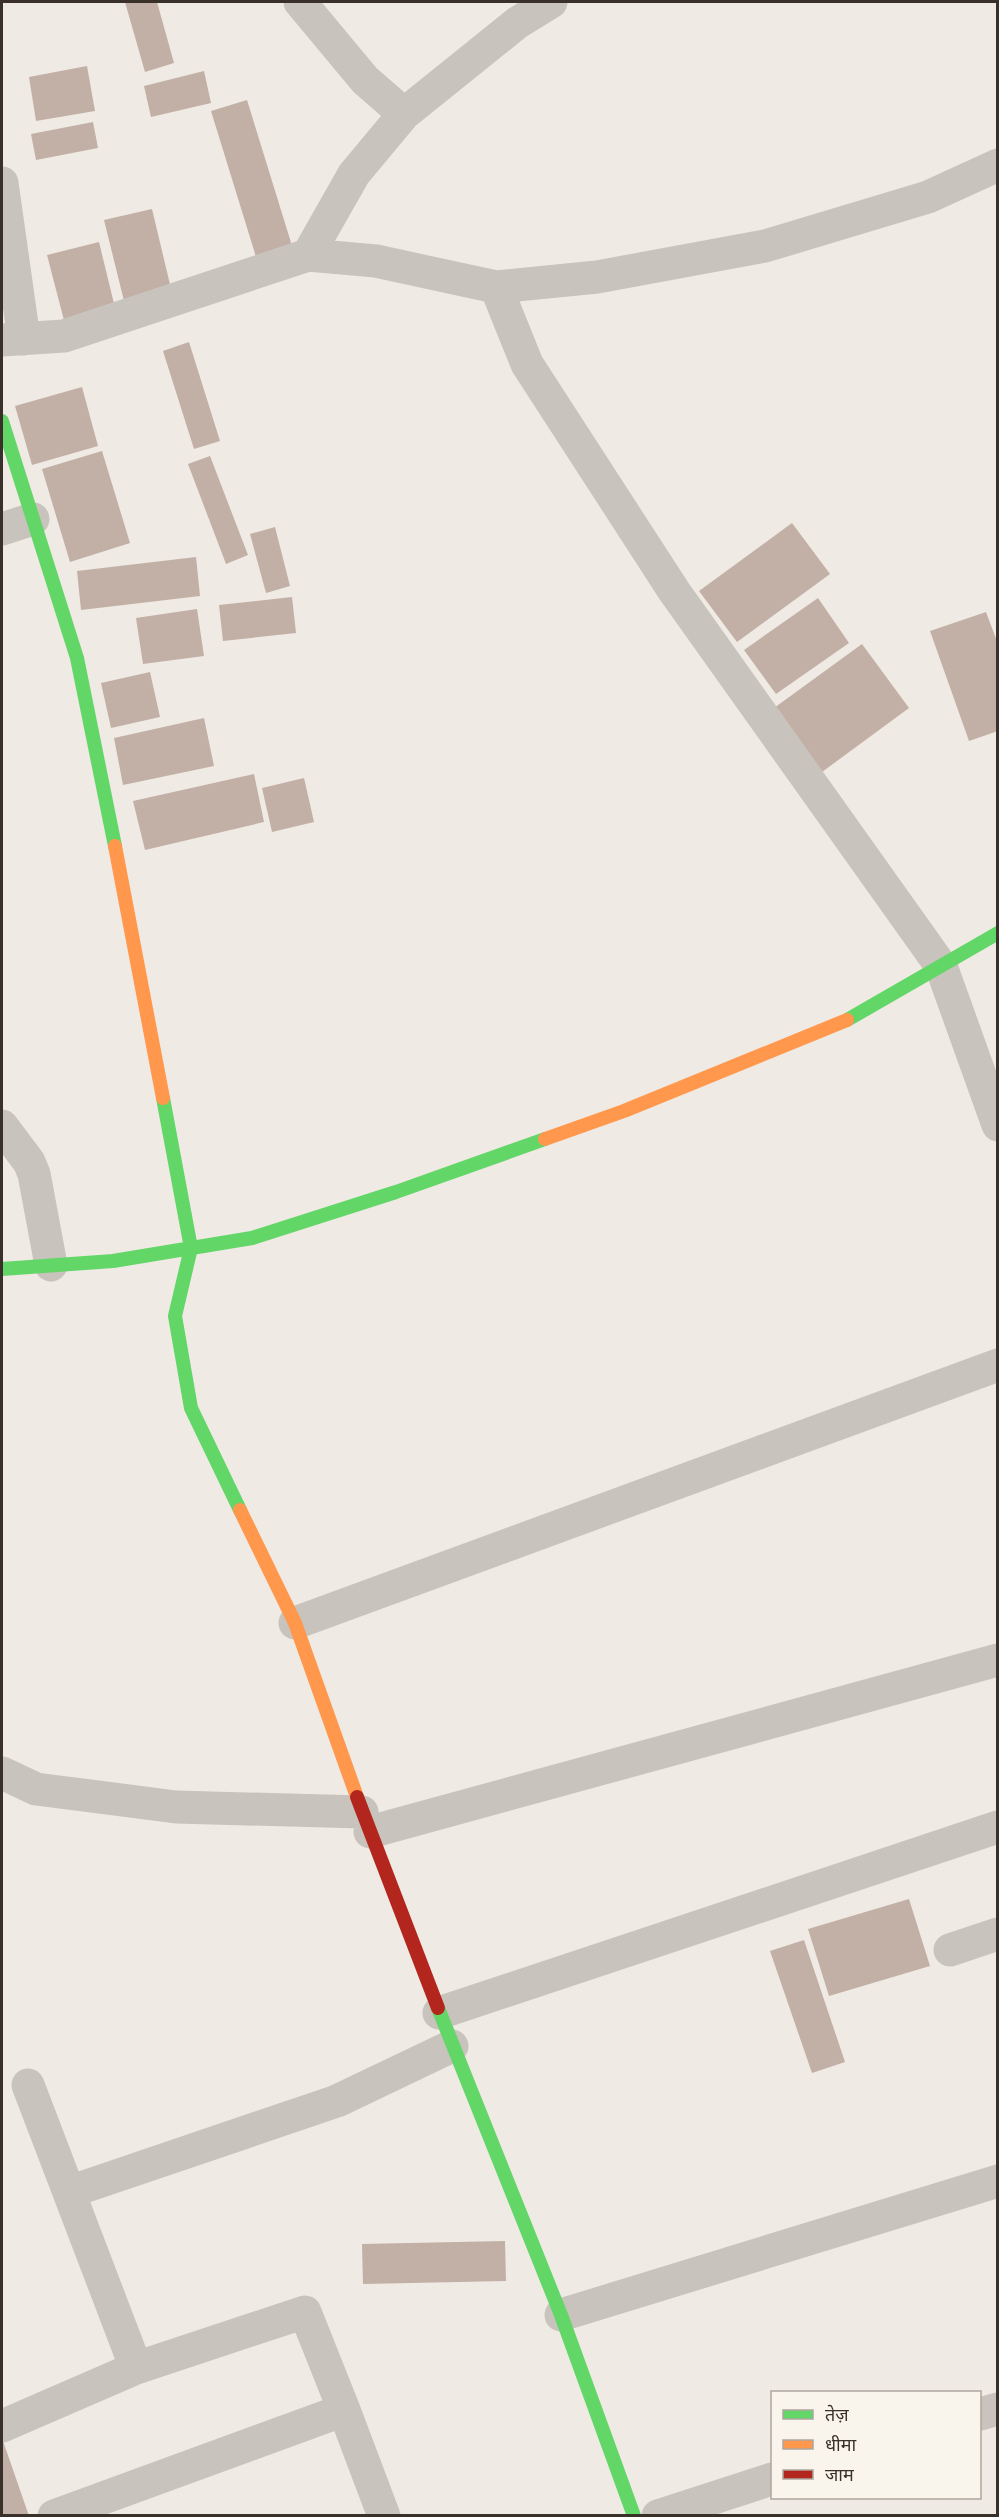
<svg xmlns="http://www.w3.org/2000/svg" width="999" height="2517" viewBox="0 0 999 2517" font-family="Lato,'Noto Sans Devanagari',sans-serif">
  <rect width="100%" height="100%" fill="#efeae4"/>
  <path fill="#c2b0a6" d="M125,2H157L174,63L145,72Z
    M87,66L95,111L36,121L29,77Z
    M204,71L211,103L151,117L144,86Z
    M247,100L293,249L257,260L211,111Z
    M93,122L98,148L36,160L31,134Z
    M152,209L173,297L126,309L104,220Z
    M99,242L117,316L66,328L47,255Z
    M189,342L220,441L194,449L163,351Z
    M82,387L98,446L32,465L15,406Z
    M102,451L130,543L70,562L42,469Z
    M210,456L248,555L226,564L188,464Z
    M792,523L830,574L737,642L699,591Z
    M275,527L290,586L266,593L250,534Z
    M196,557L200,596L81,610L77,571Z
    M292,597L296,633L223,641L219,605Z
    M818,598L849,643L776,694L744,650Z
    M197,609L204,656L143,664L136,618Z
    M986,612L998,644V731L969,741L930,631Z
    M862,644L909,708L822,772L774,708Z
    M150,672L160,717L111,728L101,683Z
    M204,718L214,766L123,785L114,738Z
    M254,774L264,822L145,850L133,801Z
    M304,778L314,822L272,832L262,788Z
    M909,1899L930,1966L829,1996L808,1929Z
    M804,1940L845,2062L812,2073L770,1951Z
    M505,2241L506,2281L363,2284L362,2244Z
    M2,2438L29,2516H2Z"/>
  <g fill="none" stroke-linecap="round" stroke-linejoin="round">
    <path stroke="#c8c3bc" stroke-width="33" d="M300,2L365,80L404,114
      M2,183L24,339
      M308,255L354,174L404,114L517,23L551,2
      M496,287L527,364L674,591L941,966L998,1125
      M2,340L64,336L308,255L376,261L496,287L597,277L765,246L928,197L998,165
      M2,529L33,519
      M2,1126L29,1162L34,1174L51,1265
      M295,1623L998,1365
      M2,1773L36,1789L176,1807L362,1812
      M370,1832L998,1660
      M950,1950L998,1934
      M439,2013L998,1827
      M28,2085L136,2368
      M69,2192L337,2101L452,2046
      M561,2315L998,2181
      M980,2414L998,2409
      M2,2426L136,2368L305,2312L344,2410
      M54,2516L344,2410L384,2516
      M658,2516L772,2479"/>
    <path stroke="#63d668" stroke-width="14" d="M2,421L77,658L115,846
      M847,1020L998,933
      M163,1098L191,1248L175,1316L191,1408L240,1510
      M2,1269L113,1261L252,1238L396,1192L545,1139
      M438,2008L561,2315L634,2516"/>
    <path stroke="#ff974d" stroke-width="14" d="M115,846L163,1098
      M545,1139L624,1111L847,1020
      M240,1510L295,1623L357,1797"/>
    <path stroke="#b3261e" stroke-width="14" d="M357,1797L438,2008"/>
  </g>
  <rect width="999" height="2517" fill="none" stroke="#39302a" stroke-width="6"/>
  <rect x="771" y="2391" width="210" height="108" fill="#faf5ec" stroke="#ada69e" stroke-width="1.5"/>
  <rect x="783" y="2410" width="30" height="9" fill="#63d668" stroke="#ada69e" stroke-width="1.5"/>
  <text x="825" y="2421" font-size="18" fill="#39302a">तेज़</text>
  <rect x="783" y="2440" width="30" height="9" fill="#ff974d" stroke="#ada69e" stroke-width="1.5"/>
  <text x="825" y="2451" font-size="18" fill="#39302a">धीमा</text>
  <rect x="783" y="2470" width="30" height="9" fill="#b3261e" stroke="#ada69e" stroke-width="1.5"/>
  <text x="825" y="2481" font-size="18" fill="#39302a">जाम</text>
</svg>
